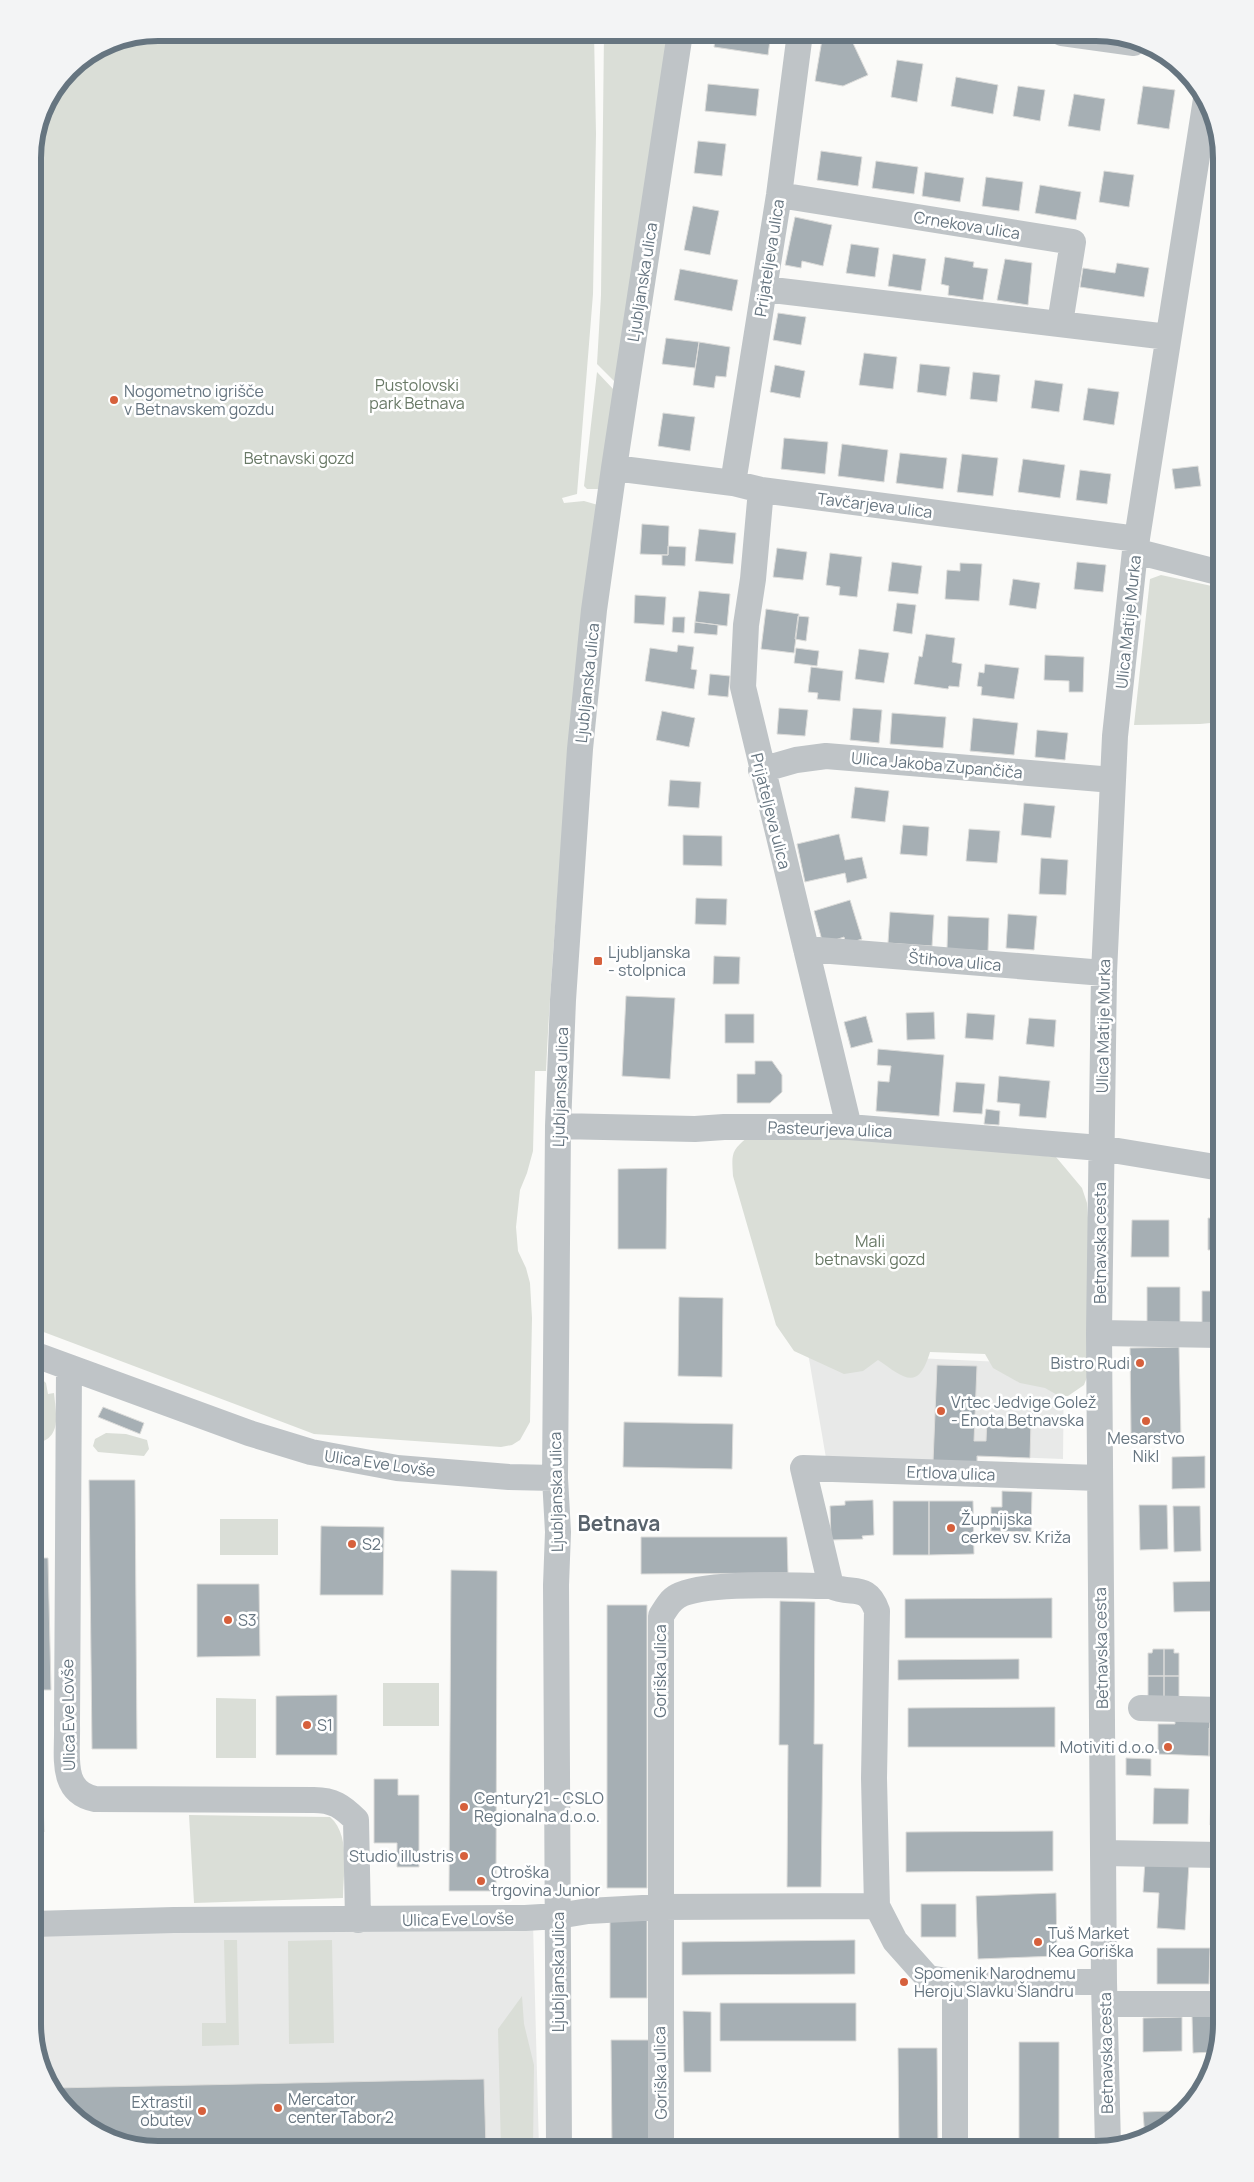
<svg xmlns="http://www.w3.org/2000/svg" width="1254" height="2182" viewBox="0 0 1254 2182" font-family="Manrope,sans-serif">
  <rect width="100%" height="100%" fill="#fafaf8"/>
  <path fill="#e8e9e8" d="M808,1353L1064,1365L1063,1459L978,1456L977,1463L826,1458Z
    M533,1923L539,2149H150L88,2128L45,2079L33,2024V1931Z"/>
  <path fill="#daded7" d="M158,33H594L596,134L593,294L577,494L562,498L564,503L584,501L598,505C576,693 555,881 546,1071H535L533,1151L527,1173L520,1190L516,1227L518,1251L526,1268L530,1283L532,1318L530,1422L520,1440L512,1445L501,1447L314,1434L33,1328V150L45,103L70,69L110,42Z
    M604,33H672L616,383L597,364L601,295Z
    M597,372L614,390L600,489H587L584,486Z
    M1161,575L1221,588V722L1200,724L1134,725L1150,579Z
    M849,1136L1056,1157L1082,1188L1087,1203L1090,1247L1089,1372L1084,1385L1068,1396H1059L1045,1388L1020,1383L993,1368L985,1354L930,1352C918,1393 903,1377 878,1360L863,1371L844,1374L794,1351L776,1325L733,1176C732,1156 730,1151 747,1138Z
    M33,1371L46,1383L48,1394L54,1393C56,1415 63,1440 33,1444Z
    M106,1433L126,1434L147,1440L149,1449L144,1456L98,1452L93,1446L95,1439Z
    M220,1519H278V1555H220Z
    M383,1683H439V1726H383Z
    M216,1698L256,1699V1758H216Z
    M189,1815L330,1817C351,1835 343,1873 343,1898L194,1903Z
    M224,1940H237L239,2045L202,2046V2023H226Z
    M332,1940L334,2043L289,2044L288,1941Z
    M522,1996L524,2024L534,2065L533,2149H501L498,2029Z"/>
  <path fill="#a6afb4" stroke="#dcdcda" d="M716,33H771L768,55L714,47Z
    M823,34L851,39L868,75L843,86L815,81Z
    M897,60L923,64L917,102L891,97Z
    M956,77L998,85L993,114L951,106Z
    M708,84L759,89L756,116L705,111Z
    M1018,86L1045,90L1040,121L1013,116Z
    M1143,86L1175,90L1169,129L1137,124Z
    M1074,94L1105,99L1100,131L1068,126Z
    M698,141L726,144L722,176L694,173Z
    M821,151L862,157L858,186L817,180Z
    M876,161L918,167L914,194L872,188Z
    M1104,171L1134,175L1129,207L1099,202Z
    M925,172L964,178L960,202L922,196Z
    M986,177L1023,182L1019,211L982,206Z
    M1040,185L1081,192L1076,220L1035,213Z
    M693,206L719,211L710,255L684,250Z
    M795,217L832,225L823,266L802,261L801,268L785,265Z
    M851,244L879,248L875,277L846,273Z
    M893,254L926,259L921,291L888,286Z
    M945,257L974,262L973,267L988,269L983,300L948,295L949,286L941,284Z
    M1005,259L1032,263L1028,305L997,300Z
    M1117,263L1149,268L1144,297L1080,287L1083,268L1115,273Z
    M680,269L738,280L732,311L674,300Z
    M778,313L806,317L801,345L773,340Z
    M666,338L699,342L695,368L662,364Z
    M699,342L730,347L726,377L716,376L714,388L693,385Z
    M864,353L897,357L893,389L859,385Z
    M920,364L950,367L946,396L917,392Z
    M775,365L805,371L800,398L770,392Z
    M973,372L1000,375L997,402L970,399Z
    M1035,380L1063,384L1059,412L1031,408Z
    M1088,388L1119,392L1114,425L1083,420Z
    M663,413L695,417L690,451L658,446Z
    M784,438L828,442L825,474L781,469Z
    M842,444L888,450L884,482L838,476Z
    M900,453L947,458L943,489L896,483Z
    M962,454L998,458L993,496L957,492Z
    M1023,459L1065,465L1060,498L1018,492Z
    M1198,466L1201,486L1175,489L1172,469Z
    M1080,470L1111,474L1107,504L1076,500Z
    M642,524L669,526L668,555L640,554Z
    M699,529L736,533L733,564L695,561Z
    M668,546L686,547L685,566L662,565V555H668Z
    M777,548L807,552L803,580L773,577Z
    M830,553L862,557L857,597L839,595L840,587L826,585Z
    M892,562L922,566L918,594L888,591Z
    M1077,562L1106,565L1103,592L1074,589Z
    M960,563L982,564L979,601L945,599L947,570L960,571Z
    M1013,579L1040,583L1036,609L1009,605Z
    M699,591L730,594L727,626L695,622Z
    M635,595L666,597L664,625L634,623Z
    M897,603L916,605L912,634L893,631Z
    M766,609L799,614L794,653L761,649Z
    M798,616L809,617L806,641L795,639Z
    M673,617H685L684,633L672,632Z
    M695,622L718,625L717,635L694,633Z
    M926,634L955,638L952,662L962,664L959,687L949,686L948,689L914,684L919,656L922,657Z
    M678,645L694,647L691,669L697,670L694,689L645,681L650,648L677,652Z
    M796,648L819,651L817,666L794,663Z
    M859,649L889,653L884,683L855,679Z
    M1045,655L1084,657L1083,692H1069V681L1044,680Z
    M985,664L1019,668L1014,699L981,695L982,687L977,686L979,672L984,673Z
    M811,667L843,671L840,701L817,699L818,693L808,692Z
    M710,674L730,676L728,697L708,695Z
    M779,708L808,710L805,736L777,734Z
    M853,708L882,710L879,743L850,740Z
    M662,711L695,718L689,747L656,740Z
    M892,713L946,717L943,748L890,744Z
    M973,718L1018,723L1014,755L970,751Z
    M1037,730L1068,733L1065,760L1035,757Z
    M670,780L701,782L699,808L668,806Z
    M855,787L889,791L885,822L851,818Z
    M1024,803L1055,806L1051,838L1021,835Z
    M903,825L929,827L927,856L900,854Z
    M969,829L1000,831L997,863L966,861Z
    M839,834L845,860L862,857L867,878L847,883L845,873L805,882L797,844Z
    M683,835L722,836V866L683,865Z
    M1041,858L1068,860L1066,895L1039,894Z
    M696,898L727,899L726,925L695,924Z
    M850,900L862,939L846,944L844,937L823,944L814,911Z
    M890,912L934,915L932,946L888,943Z
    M1008,914L1037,916L1034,950L1006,948Z
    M948,916L989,918L988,951L947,949Z
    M714,956L740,957L739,984H713Z
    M626,996L675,998L670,1079L622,1076Z
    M934,1012L935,1039L907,1040L906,1013Z
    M967,1013L995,1015L993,1040L965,1038Z
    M725,1014H754V1043H725Z
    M866,1016L873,1042L851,1048L844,1022Z
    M1029,1018L1056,1020L1054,1047L1026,1044Z
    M878,1049L944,1055L939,1116L876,1111L878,1081L889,1082L891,1066L877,1065Z
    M755,1061H772L782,1075V1092L770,1103H737V1074H755Z
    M999,1076L1050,1081L1046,1118L1019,1116L1020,1104L997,1102Z
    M956,1082L985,1084L982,1114L953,1112Z
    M986,1109L1000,1111L999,1125L984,1124Z
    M667,1168L666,1249H618V1169Z
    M1208,1218H1221V1250H1208Z
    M1132,1220H1169V1257H1131Z
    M1147,1287H1180V1324H1147Z
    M1202,1291H1221V1323H1202Z
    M679,1297L723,1298L722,1377L678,1376Z
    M1221,1344V1374H1212L1211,1345Z
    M1179,1347L1181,1440H1154V1434H1131L1130,1348Z
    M937,1365L977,1366L974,1441H986L987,1419L1031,1421L1030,1458L977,1456V1463L933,1462Z
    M1213,1384H1221V1411L1214,1412Z
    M103,1407L144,1423L140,1434L98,1417Z
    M624,1422L733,1424L732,1469L623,1467Z
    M1221,1433V1484H1213L1212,1434Z
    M1205,1456V1488L1172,1489V1457Z
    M89,1480H135L137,1749H92Z
    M1002,1491L1032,1492L1031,1532L991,1531V1507H1002Z
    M873,1500L874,1535L862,1536L863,1539L831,1540L830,1506L845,1505V1501Z
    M893,1501H929V1555H893Z
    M929,1501H973L974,1554L929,1555Z
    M1139,1505H1167L1168,1549L1140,1550Z
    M1173,1506H1200L1201,1551L1174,1552Z
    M321,1526L384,1527L383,1595H320Z
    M641,1537H787L788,1573L641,1574Z
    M33,1558H48L51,1690H33Z
    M451,1570L497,1571L496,1891H449Z
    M1221,1581V1611L1174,1612L1173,1582Z
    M197,1584H259L260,1656L197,1657Z
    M1052,1598V1638H905V1599Z
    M780,1601L815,1602L814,1744H823L821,1887H787L788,1745H779Z
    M607,1605H647V1888H607Z
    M1153,1649H1164V1676H1148V1653H1152Z
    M1164,1649H1174V1653H1179V1676H1164Z
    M1218,1649H1221V1676H1214V1653H1218Z
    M1019,1659V1679L898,1680V1660Z
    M1148,1676H1164V1702L1148,1698Z
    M1164,1676H1179V1698L1164,1702Z
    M1214,1676H1221V1702L1214,1698Z
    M337,1695V1755H276V1696Z
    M1055,1707V1747H908V1708Z
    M1175,1716H1210L1209,1756L1158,1754V1724H1175Z
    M1209,1728L1221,1729V1756H1209Z
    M1126,1758L1151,1759V1776L1126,1775Z
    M33,1770H42L44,1832L33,1833Z
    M374,1779H398V1795H419V1867H397V1843H374Z
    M1154,1788L1189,1789L1188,1824H1153Z
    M1211,1791H1221V1825H1210Z
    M1053,1831V1871L906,1872V1832Z
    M1145,1861L1189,1863L1185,1930L1157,1928L1159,1893L1143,1892Z
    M1056,1893L1057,1956L978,1959L976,1896Z
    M921,1904H956V1937H921Z
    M610,1919H647V1998H610Z
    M855,1940V1974L682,1975V1942Z
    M1157,1948H1210L1209,1984H1157Z
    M720,2003H856V2041H720Z
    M683,2011L711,2012V2072H684Z
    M1221,2015V2024L1213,2052L1193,2053L1192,2016Z
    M1182,2017V2051L1143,2052V2018Z
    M611,2040H653L654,2149H612Z
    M1019,2042H1059V2149H1019Z
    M898,2048H937L938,2149H899Z
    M484,2079L486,2149H150L88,2128L53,2088Z
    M1173,2111L1174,2117L1151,2137L1145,2138L1143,2112Z"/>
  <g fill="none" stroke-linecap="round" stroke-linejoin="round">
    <path stroke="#bfc4c7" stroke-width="26" d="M1062,33L1134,43
      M779,195L1073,242L1060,323
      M764,289L1168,337
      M614,468L733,483L761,490L1137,539
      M733,483L779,195L800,33
      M761,490L753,579L746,625L743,687L849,1127
      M1135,551L1221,573
      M761,770L796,760L826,756L1113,780
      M806,949L1104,973
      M558,1126L695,1129L724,1127H849L1100,1148L1221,1168
      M1099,1333L1221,1335
      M33,1354L249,1433L311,1452L397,1468L509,1477L555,1478
      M69,1368L67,1725C68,1754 59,1792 95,1799L314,1800C333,1800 342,1806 356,1820L358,1920
      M1141,1708L1221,1710
      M1103,1853L1221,1855
      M33,1924L174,1920L525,1918L558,1916L588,1911L661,1907L877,1906
      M955,1982H1104
      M1105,2004H1221
      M1108,2147L1104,1982L1099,1333L1104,973L1113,780L1115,736L1135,551L1206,99
      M559,2149L556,1585L558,1532L555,1478L558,1126L563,1000L580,749L594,610L614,468L680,33
      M661,2149V1616C666,1608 670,1600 678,1596C704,1581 797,1586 831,1586
      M955,2149V1982L928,1978L895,1941L877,1906L874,1778L877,1611C867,1582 852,1596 831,1586L803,1468L1099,1478"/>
  </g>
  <g fill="#d6603c" stroke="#fff" stroke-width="2">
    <circle cx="114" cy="400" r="5"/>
    <rect x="593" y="956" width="10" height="10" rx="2.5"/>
    <circle cx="1140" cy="1363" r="5"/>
    <circle cx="941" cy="1411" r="5"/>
    <circle cx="1146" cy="1421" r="5"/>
    <circle cx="951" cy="1528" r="5"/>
    <circle cx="352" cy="1544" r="5"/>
    <circle cx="228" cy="1620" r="5"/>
    <circle cx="307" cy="1725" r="5"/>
    <circle cx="1168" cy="1747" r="5"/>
    <circle cx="464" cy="1807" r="5"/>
    <circle cx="464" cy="1856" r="5"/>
    <circle cx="481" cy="1881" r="5"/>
    <circle cx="1038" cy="1942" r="5"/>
    <circle cx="904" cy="1982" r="5"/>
    <circle cx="278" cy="2108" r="5"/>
    <circle cx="202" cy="2111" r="5"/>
  </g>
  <g text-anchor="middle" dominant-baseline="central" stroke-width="5" stroke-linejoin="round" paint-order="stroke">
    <g font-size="16" fill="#667580" stroke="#fff">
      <text transform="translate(967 225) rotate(9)">Crnekova ulica</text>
      <text transform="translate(769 258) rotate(-81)">Prijateljeva ulica</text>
      <text transform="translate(642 282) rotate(-81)">Ljubljanska ulica</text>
      <text transform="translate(875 505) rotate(7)">Tavčarjeva ulica</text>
      <text transform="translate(1128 622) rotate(-84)">Ulica Matije Murka</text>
      <text transform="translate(587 683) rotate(-84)">Ljubljanska ulica</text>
      <text transform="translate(937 765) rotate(5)">Ulica Jakoba Zupančiča</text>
      <text transform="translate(771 811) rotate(76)">Prijateljeva ulica</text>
      <text transform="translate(955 961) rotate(5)">Štihova ulica</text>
      <text transform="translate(1103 1026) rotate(-89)">Ulica Matije Murka</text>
      <text transform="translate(560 1087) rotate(-88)">Ljubljanska ulica</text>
      <text transform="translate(830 1129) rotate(2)">Pasteurjeva ulica</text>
      <text transform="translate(1100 1243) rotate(-90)">Betnavska cesta</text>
      <text transform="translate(380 1463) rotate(8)">Ulica Eve Lovše</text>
      <text transform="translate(951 1473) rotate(2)">Ertlova ulica</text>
      <text transform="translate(556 1492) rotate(-91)">Ljubljanska ulica</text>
      <text transform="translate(1101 1648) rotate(-91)">Betnavska cesta</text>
      <text transform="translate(660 1671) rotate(-90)">Goriška ulica</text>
      <text transform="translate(68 1715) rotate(-91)">Ulica Eve Lovše</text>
      <text transform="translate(458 1919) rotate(-1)">Ulica Eve Lovše</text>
      <text transform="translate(558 1972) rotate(-90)">Ljubljanska ulica</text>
      <text transform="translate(1106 2053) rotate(-91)">Betnavska cesta</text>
      <text transform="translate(660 2073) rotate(-91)">Goriška ulica</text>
    </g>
    <g font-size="16" fill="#697966" stroke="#fff">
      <text x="417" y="385">Pustolovski<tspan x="417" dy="18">park Betnava</tspan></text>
      <text x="299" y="458">Betnavski gozd</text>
      <text x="870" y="1241">Mali<tspan x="870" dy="18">betnavski gozd</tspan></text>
    </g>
    <g font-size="16" fill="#667580" stroke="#fff" text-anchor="start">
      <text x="124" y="391">Nogometno igrišče<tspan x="124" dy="18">v Betnavskem gozdu</tspan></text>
      <text x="608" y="952">Ljubljanska<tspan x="608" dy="18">- stolpnica</tspan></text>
      <text x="1130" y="1363" text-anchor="end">Bistro Rudi</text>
      <text x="951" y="1402">Vrtec Jedvige Golež<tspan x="951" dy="18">- Enota Betnavska</tspan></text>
      <text x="1146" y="1438" text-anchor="middle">Mesarstvo<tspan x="1146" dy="18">Nikl</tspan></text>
      <text x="961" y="1519">Župnijska<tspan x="961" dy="18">cerkev sv. Križa</tspan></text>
      <text x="362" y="1544">S2</text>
      <text x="238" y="1620">S3</text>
      <text x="317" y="1725">S1</text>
      <text x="1158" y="1747" text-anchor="end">Motiviti d.o.o.</text>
      <text x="474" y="1798">Century21 - CSLO<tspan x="474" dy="18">Regionalna d.o.o.</tspan></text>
      <text x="454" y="1856" text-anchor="end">Studio illustris</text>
      <text x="491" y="1872">Otroška<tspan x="491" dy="18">trgovina Junior</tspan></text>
      <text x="1048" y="1933">Tuš Market<tspan x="1048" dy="18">Kea Goriška</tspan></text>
      <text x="914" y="1973">Spomenik Narodnemu<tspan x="914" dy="18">Heroju Slavku Šlandru</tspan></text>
      <text x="288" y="2099">Mercator<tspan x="288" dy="18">center Tabor 2</tspan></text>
      <text x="192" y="2102" text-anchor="end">Extrastil<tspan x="192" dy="18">obutev</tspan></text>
    </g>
    <g font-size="21" font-weight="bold" fill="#59636c" stroke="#fff">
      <text x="619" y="1523">Betnava</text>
    </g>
  </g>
  <path d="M0 0H1254V2182H0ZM158 41H1096A117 117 0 0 1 1213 158V2024A117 117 0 0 1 1096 2141H158A117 117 0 0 1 41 2024V158A117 117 0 0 1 158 41Z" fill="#f3f4f5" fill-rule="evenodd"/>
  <path fill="none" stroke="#667580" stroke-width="6" d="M158 41H1096A117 117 0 0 1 1213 158V2024A117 117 0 0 1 1096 2141H158A117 117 0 0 1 41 2024V158A117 117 0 0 1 158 41Z"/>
</svg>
